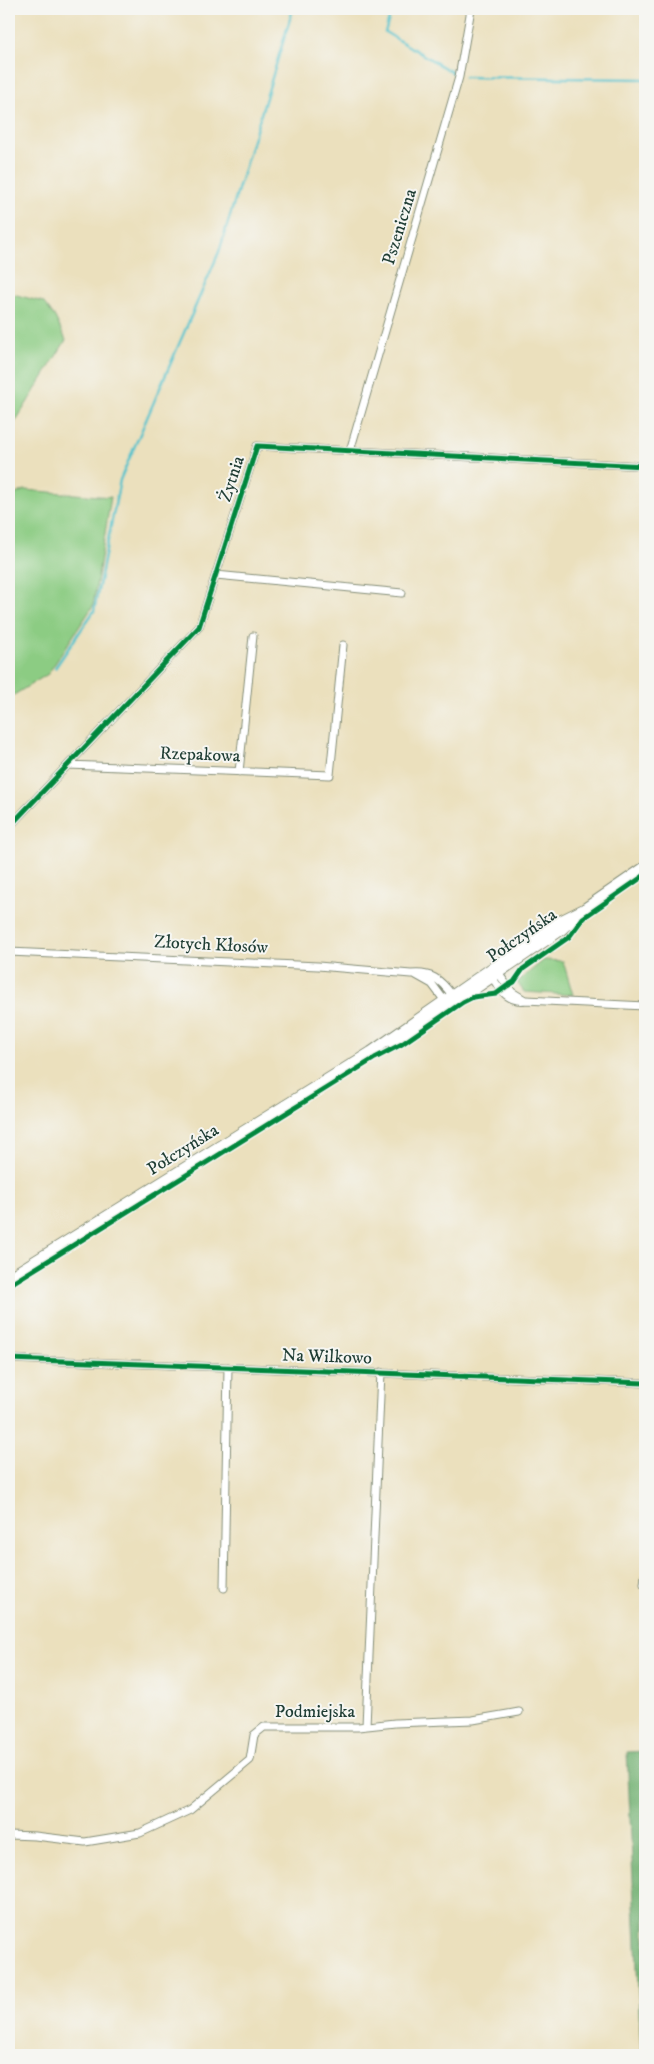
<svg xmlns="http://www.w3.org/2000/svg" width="654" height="2064" viewBox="0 0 654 2064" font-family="'IM FELL DW Pica',serif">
  <rect width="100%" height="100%" fill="#f6f6f2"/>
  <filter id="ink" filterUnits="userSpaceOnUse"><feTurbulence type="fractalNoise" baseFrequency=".02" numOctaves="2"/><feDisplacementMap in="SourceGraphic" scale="10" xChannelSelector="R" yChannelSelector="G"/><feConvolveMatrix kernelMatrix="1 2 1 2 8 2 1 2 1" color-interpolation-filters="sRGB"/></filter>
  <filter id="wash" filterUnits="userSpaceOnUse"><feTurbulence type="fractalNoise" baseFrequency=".0096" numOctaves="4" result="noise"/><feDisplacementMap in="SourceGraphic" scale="20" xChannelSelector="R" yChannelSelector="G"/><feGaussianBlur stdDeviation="1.12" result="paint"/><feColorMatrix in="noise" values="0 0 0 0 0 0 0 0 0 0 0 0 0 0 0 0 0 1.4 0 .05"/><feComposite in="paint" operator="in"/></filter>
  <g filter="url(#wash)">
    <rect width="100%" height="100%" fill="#ebe0bd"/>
    <path fill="#8ccc83" stroke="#56845c" d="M9,293L43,302L55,317L66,340L14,424H9Z
      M25,490L111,497L93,606L48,674L9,698V497Z
      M544,960L563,961L573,995L524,992L517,982Z"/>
    <path fill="#71b071" stroke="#487652" d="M645,1751V2055H641L627,1752Z"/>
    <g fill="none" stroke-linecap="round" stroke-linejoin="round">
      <path stroke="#56c3cc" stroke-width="2.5" d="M392,9L385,32L455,74
        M465,77L645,79
        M55,668L94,611L120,480L219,252L293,9"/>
    </g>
  </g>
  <g filter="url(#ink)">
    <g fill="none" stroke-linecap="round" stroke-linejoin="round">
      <defs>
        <path id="street" d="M350,451L459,77L471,9
          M216,575L402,593
          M68,765L330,775L343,645
          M239,772L253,636
          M9,827L199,627L257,446L645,466
          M9,952L318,966L411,974C431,972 440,979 452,995
          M498,973L512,992L525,1000
          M416,975L432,984L444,1000
          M492,977C500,990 509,1003 526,1000L645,1006
          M9,1359L645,1383
          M644,1584L645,1576
          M224,1588L228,1367
          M366,1726L381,1372
          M9,1835L35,1836L85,1842L140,1833L190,1810L250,1760L254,1735L264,1727H358L395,1723L473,1720L519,1712"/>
        <path id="secondary" d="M392,1042L406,1036L561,930L574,918
          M9,1277L371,1052L535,938L556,923L584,909L645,867"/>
      </defs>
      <use href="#street" stroke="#858e78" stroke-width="9"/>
      <use href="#secondary" stroke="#858e78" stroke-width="12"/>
      <use href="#street" stroke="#fff" stroke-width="7"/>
      <use href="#secondary" stroke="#fff" stroke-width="10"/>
      <defs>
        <path id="cycleway" d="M9,827L199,627L257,446L645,466
          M9,1285L375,1058L402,1044L463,1002L473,997L496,994L507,986L514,982L523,969L569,937L583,918L645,875
          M9,1359L645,1383"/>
      </defs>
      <use href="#cycleway" stroke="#f6f6f2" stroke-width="8"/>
      <use href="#cycleway" stroke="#00873e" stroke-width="5"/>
    </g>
  </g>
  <g text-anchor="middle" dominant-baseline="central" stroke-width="4" stroke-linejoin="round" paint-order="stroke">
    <g font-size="18" fill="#1f3d34" stroke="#f6f6f2">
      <text transform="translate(400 227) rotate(-73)">Pszeniczna</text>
      <text transform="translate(232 479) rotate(-72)">Żytnia</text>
      <text transform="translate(200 755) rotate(2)">Rzepakowa</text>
      <text transform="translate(522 936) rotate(-35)">Połczyńska</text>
      <text transform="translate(211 945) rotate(3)">Złotych Kłosów</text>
      <text transform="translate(183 1150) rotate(-32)">Połczyńska</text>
      <text transform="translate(327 1357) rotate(2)">Na Wilkowo</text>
      <text x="315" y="1712">Podmiejska</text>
    </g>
  </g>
  <rect width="654" height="2064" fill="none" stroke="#f6f6f2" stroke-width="30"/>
</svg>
